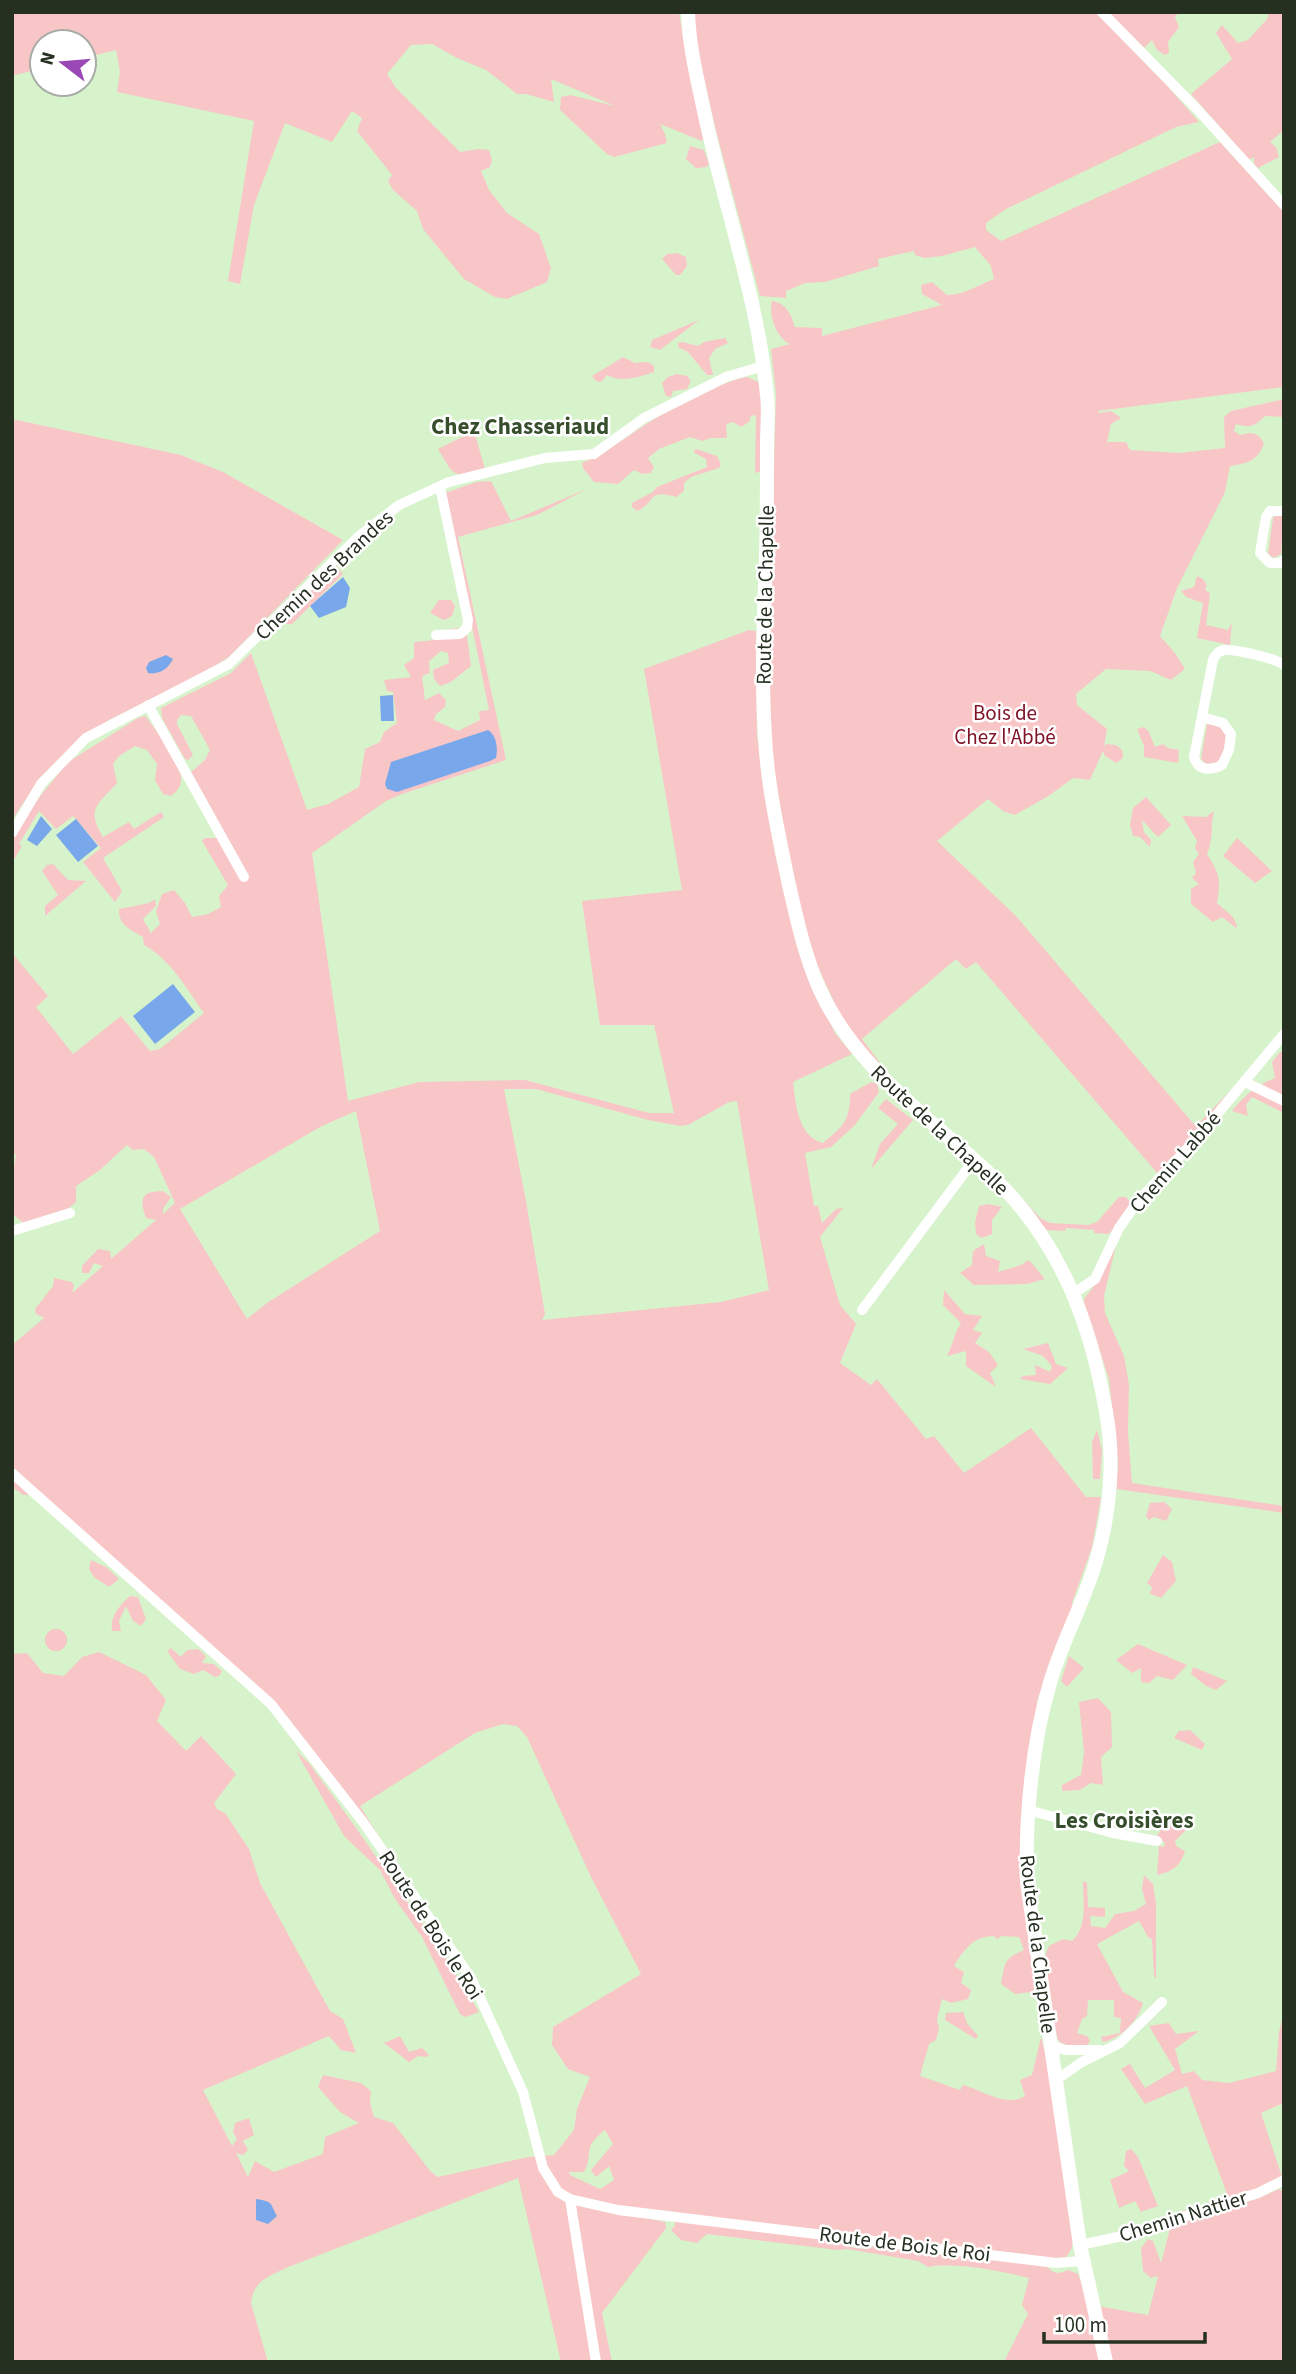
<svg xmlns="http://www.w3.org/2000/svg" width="1296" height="2374" viewBox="0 0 1296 2374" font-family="'Source Sans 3',sans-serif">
  <rect width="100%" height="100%" fill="#d7f3cb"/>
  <path fill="#f9c6c7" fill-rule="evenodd" d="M12,12H679L688,67L704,138L702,141L660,124L665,134L667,143L614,157L607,154L560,110L561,97L570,95L615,106L551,79L554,102L526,94H517L486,70L457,58L432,44L411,45L387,74L396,88L460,152L478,149L489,150L492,160L490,167L481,171L489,190L507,213L539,234L551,268L547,282L507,299L495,297L464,279L423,229L417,211L393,190L388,181L392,175L357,131L362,118L352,111L332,142L285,123L254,205L240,284L228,281L254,121L117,92L120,72L116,50L84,58V42H42V68L12,76Z
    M694,12H1095L1161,79L1199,122L1176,127L1006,209L986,223V230L1001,241L1220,142L1284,212V387L1098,411L1099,413L1111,411L1121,418L1111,424L1107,442H1126L1130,450L1179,453L1225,448L1224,417L1231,411L1284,399V417L1265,416C1254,427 1250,428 1236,424L1234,431L1240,435C1253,432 1257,432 1264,443C1258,461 1248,463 1230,466L1225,492L1177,588L1160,636L1175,653L1185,669L1171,680L1150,671L1106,669L1076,694L1077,705L1107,729L1104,747L1106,744L1116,745L1122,750L1123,758L1116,763L1105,756L1103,751L1090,780L1073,778L1050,795L1015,815L1003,811L988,799L937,841L1016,916L1193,1123L1197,1125L1254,1066L1212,1115L1158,1174L976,962L966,969L956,959L862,1039L883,1067L860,1045L842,1019L816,963L800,914L783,828L771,747L768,687L776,393L771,349L790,344C777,339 768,315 772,301C786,303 791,314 795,327L822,328V336L942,305L922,294L921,285L932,282L947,295C964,295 978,285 994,279L991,266L975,247L942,256L924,258L915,255L914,251L878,259L879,266L825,282L805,283L786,291V298L760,296L715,127L696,42Z
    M1106,12H1179L1175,17L1179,27L1168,42L1169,53L1165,55L1157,50L1152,40L1144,48Z
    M1268,12L1284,13V130L1270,142L1276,147L1279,157L1258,168L1254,164V157L1249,160L1191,94L1232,59L1216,33L1222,25L1238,43L1248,40L1268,18Z
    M690,146L704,150L709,164L707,167L696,168L686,159Z
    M677,253L686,257L687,266L680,275H676L662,259L667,254Z
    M699,320L660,350L650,347L652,340Z
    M725,338L728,343L715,349L709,358L713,375H707L688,352L678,347V343L683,342L698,346L704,342Z
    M623,357L635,363L648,362L654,366V372C640,377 621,383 607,375L601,382L596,381L592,376Z
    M677,374L687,376L691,381L687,389L673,391L671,397L666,396L662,383L668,377Z
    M747,377L761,383L763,397L761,471L755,473L756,415L751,416L749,422L741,427L733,422L726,424L727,438H711L702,441L690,437L659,449L648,458L654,467L651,473L642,474L634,470L618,484L594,482L583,468L582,463C606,453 626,437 648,423C670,409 722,381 747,377Z
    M12,419L181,455L223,472L343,540L229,657L201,674L109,720L80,739L40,778L12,820Z
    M474,431L485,469C452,477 456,479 438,449Z
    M696,449L717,456L721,464L719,468L691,477L684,483V491L676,497C646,488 657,503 637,511L632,507V503L653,492L657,487L707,467L706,459L693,452Z
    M491,481L511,521L589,488L537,515L458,537L506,760L402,794L386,801L312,853L348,1101L419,1082L525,1080L649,1113H674L654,1025H600L582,901L682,890L644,669L749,630L756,631L757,736L775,854L804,966L835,1033L852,1054L793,1082C796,1103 797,1136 823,1143C843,1126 850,1122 850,1094L871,1082L877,1084L879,1092L855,1125L831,1147L805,1153L814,1206H818L822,1223L836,1209L843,1208L820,1237L840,1305L856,1324L840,1363L871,1385L877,1379L926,1439L934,1436L964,1473L1031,1428L1086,1497H1101L1092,1547L1072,1603L1074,1609L1043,1691L1039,1694L1037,1703L1038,1707L1020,1858L1038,1987L1032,1992L1015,1994L1001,1984C1005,1962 1004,1959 1024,1950L1019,1937L1002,1936L997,1939L994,1936C973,1936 964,1950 954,1966L964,1972L961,1983L971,1990L968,1999L951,2003L942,1999L937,2019L939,2028L936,2040L929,2044L920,2076L960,2090L963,2085C983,2090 1005,2108 1025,2096L1020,2080L1032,2075L1041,2037L1047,2060L1073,2243L1071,2250L1066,2257L1041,2259C1051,2270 1052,2277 1068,2270L1078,2274L1084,2291L1102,2362H1004L1028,2314L1022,2305L1029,2278C1001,2271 956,2262 928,2267L918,2261L847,2249L837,2250L707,2234L697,2243L681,2240L671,2230L675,2226V2213L646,2218L665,2222L666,2228L602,2313L612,2362H561L518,2178L286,2268C268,2277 254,2280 251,2303L268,2362H12V1654L27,1653L43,1673L64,1676L82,1657L99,1652L146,1675L166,1700L157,1721L186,1751L201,1736L236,1774L214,1803L217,1809L225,1813L249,1849L260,1883L330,2011L343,2019L356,2053L341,2050L329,2036L203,2090L232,2146L237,2139L233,2132L235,2123L249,2118L254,2135L243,2141L248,2150L243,2155L236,2153L248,2177L255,2161L274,2172L323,2154L325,2137L359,2123L340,2112L318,2087L323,2075L361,2083L371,2091L370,2103L374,2117L393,2123L431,2172L438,2177L528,2157L554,2155L574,2130L577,2109L590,2077L568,2069L552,2045L553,2027L641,1974L591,1877L527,1737L517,1726L503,1724L475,1733L360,1806L386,1848L257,1688L33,1495H23L12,1487V1345L44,1318L36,1314L35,1309L53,1286L54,1278L72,1282L74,1286L72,1293L103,1266L94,1263L89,1273H82V1266L98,1249L110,1251L111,1259L156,1220L146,1218C139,1199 141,1191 163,1191L171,1197L163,1209V1214L175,1203L154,1157L144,1149L133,1150L127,1145L100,1170L76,1186V1202L64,1212L25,1224L12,1214V1181L16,1154H12V953L48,996L36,1007L73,1054L121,1016L150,1051L160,1049L204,1013C186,988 171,960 144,945L143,937C131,930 118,925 119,909L149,903L155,899L156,906L143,919L151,933L160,924L156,911L162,894L174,890L185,903L192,917L208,914L221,907L219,896L228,885L202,841L205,838H225L191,772L205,760L210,750L191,716L181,715L177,720V724L193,755L188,760L185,759L162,718L161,708L231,673L251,653L307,810L328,804L359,787L365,749L380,742L384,732L397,723L393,692L387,691L384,680L411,677L404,665L414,658V642L435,640L450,629L460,628L467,636L471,666C460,674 453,683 440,686L434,679L433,670L449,663L448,653L441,651L429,661L430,673L422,676L425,700L439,693L446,700L445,707L436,714L434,720L458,731L480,720L479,711L489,710L445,493L476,482ZM504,1089H536L648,1120L680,1126L688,1125L729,1102L737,1101L769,1290L721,1302L542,1320L545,1314L526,1201ZM356,1111L380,1231L267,1303L247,1319L180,1209L320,1127ZM605,2130L613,2144L591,2170L596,2177L609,2166L614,2180L600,2189L570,2175L569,2172H584C595,2152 580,2150 605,2130ZM821,2233L964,2250L948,2256L875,2246C858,2254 836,2242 821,2233Z
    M1276,515H1284L1281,554L1274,558L1268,554L1273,518Z
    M336,565L343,574L292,624H287L283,620Z
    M1197,576L1203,579L1207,585L1205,590L1210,593L1206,625L1228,630L1232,622L1230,645L1197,638L1203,603L1186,597L1181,591L1194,587Z
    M439,600H451L455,606L452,616L444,620L430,613Z
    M145,716C154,726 180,764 181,776C182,786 178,790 171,796L163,794L155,780L157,764L147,750L135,746L119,756L113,764L117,783C97,806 86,808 103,837L129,822L134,829L161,812L164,817L103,858L122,891L115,902L83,862L101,848L73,816L56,829L39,811L19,844L22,846L12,863V841L37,800L68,762L138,718Z
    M1207,724L1219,726L1226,735L1223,756L1216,763L1206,764L1201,759Z
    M1144,727L1149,732L1155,747L1163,744L1168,748L1179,750L1178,763L1144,757V746L1137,729Z
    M1146,797L1171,825L1158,837L1142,820L1144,832L1151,840L1150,847L1140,837L1133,836L1130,825L1133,808Z
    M1214,811C1210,827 1214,838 1207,854C1220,875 1221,879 1217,903L1233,917L1237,926L1236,928L1222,917L1213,922L1191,904V889L1199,884L1192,878L1196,873L1193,862L1199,854L1195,848L1197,841L1182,816L1206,817Z
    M1237,838L1272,871L1255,883L1223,856Z
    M53,864L68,880L86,881L45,916V906L58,895L42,871L47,865Z
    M1280,1052H1284V1113L1252,1097L1246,1105L1248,1116L1232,1111C1246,1094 1255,1086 1275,1078L1272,1062Z
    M886,1099L913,1120L871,1169L880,1144L898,1124L878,1108Z
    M1003,1177L1040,1218L1050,1223L1088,1225L1097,1222L1119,1197H1126L1131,1203L1115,1228L1108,1234L1094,1233V1230L1066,1228L1065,1231L1047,1230L1042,1227Z
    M989,1204L1002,1207L992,1220V1234L982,1238L976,1234L975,1222L979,1206Z
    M1117,1241L1104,1296L1105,1313L1124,1356L1129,1385L1128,1432L1132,1483L1284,1506V1513L1116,1489L1118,1462L1109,1379L1084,1303V1299L1097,1282Z
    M984,1244L986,1256L1000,1261L998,1272L1021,1265L1029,1260L1045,1279L1027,1284L974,1285L960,1273L972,1265L973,1251Z
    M944,1290L965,1314L982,1316L973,1330L982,1333L975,1343L989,1352L998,1365L990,1373L996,1387L966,1366V1351L947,1356C953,1344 954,1334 961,1323L943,1305Z
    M1048,1343L1056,1364L1068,1368L1050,1384L1020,1379L1023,1376L1036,1375L1035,1365L1050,1372L1052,1366L1043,1356L1023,1349Z
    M1097,1430L1102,1450L1100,1479H1093L1092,1442Z
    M1164,1502L1172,1509L1166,1521L1154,1517L1149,1520L1146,1516L1150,1503Z
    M1163,1555L1172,1562L1176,1581L1161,1598L1150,1594L1152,1587L1147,1583Z
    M91,1560L106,1567L119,1579L109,1587L94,1577L89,1569Z
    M130,1596L138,1597L146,1619L141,1626L133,1621L126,1606L119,1621L121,1631H112C110,1616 119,1606 130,1596Z
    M45 1640a11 11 0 1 1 22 0a11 11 0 1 1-22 0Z
    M1138,1644L1187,1665L1173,1680L1157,1676L1149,1683L1141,1682V1668L1132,1673L1116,1660Z
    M171,1648L181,1657L187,1650L198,1649L206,1656L202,1663L214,1664L222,1671L219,1676L215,1677L203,1670L194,1674L180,1669L167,1651Z
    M1069,1656L1084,1668L1067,1687L1061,1681Z
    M1193,1667L1227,1681L1216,1690L1206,1686L1191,1674Z
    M1098,1698L1111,1712L1112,1747L1101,1757L1103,1785L1091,1783L1080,1790L1062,1791V1785L1081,1775L1084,1752L1079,1702Z
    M1190,1730L1205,1744L1202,1750L1174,1738L1179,1731Z
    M296,1751L309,1763L354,1825L442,1952L479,2012L465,2017L460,2014L422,1937L395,1899L380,1870L344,1836Z
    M1182,1823L1188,1828L1175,1841L1176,1846L1185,1851C1180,1867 1173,1871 1157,1875L1159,1846L1164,1847L1165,1843L1157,1836L1162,1828Z
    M1144,1875L1153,1884L1156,1903V1979L1154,1976L1152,1939L1148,1937L1139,1921L1097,1944L1123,1992L1143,2003C1138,2021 1121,2038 1103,2042L1101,2037L1120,2033L1121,2018L1114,2017V2000H1088L1087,2016L1082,2019L1077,2033L1087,2036L1090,2041L1087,2045L1070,2046L1061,2043L1057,2038L1055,2027L1050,2015L1051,2000L1045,1956L1049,1946L1063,1939L1072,1941C1088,1927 1083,1900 1083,1881L1087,1883L1088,1907L1105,1908V1917L1090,1916L1091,1926L1105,1928L1115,1914L1134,1911L1146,1904L1142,1889Z
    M963,2012L967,2023L978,2036L976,2039L945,2020L946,2013Z
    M1284,2012V2109L1281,2104L1261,2113L1283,2180L1254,2194V2200L1279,2189L1284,2193V2362H1113L1098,2306L1148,2315L1158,2276L1151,2278L1143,2271L1141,2248L1148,2239L1153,2241L1161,2263L1172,2221L1177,2212L1230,2202L1187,2086L1145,2104L1121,2069L1130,2064L1145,2088L1175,2070L1149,2026L1169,2023L1176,2034L1199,2031L1175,2049L1182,2074L1194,2071L1202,2080L1229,2083L1276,2071L1279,2032Z
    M400,2036L409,2052L422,2048L429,2055L426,2057L418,2056L409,2062L384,2043Z
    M1131,2149L1138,2157L1158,2206L1141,2212L1135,2201L1119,2208L1110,2180L1129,2171L1124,2166L1126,2151Z"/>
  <path fill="#78a8eb" d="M343,577L350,588L346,607L319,618L310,606Z
    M166,655L173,659C168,669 159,675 148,673L146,668L149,662Z
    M393,695L394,721H381L380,696Z
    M488,730C497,736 498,748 496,758L490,761L397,792L387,789L385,784L391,762Z
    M41,816L52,829L37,846L27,840Z
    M76,819L98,846L78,862L56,835Z
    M173,984L195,1012L155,1044L133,1016Z
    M256,2199C274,2202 269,2202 277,2216L268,2224L256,2220Z"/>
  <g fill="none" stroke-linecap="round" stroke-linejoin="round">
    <path stroke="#fff" stroke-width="10" d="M1102,12L1196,108L1284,205
      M1284,511H1270L1266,517L1260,553L1270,563H1280L1284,560
      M436,635L460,634L467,628L468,620L440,487
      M148,705L244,877
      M1202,717L1223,723L1231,734L1229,750L1222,765C1210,771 1198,771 1194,757L1213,660C1216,654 1219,650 1226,650C1239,650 1274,658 1284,665
      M12,833L41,784L86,738L229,664L358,537L399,505L449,482L545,458L594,454L644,418L726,377L763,366
      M1245,1082L1284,1101
      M12,1231L70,1213
      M1074,1293L1095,1279L1119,1228L1138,1201L1199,1136L1284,1034
      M862,1310L974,1160
      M12,1473L271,1704L363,1822L471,1978L523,2092L543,2168L558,2192L570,2199L618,2210L1056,2263L1083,2261
      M1028,1810L1113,1833L1157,1841
      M1051,2045L1065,2050H1100
      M1056,2080L1082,2062L1120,2043L1162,2002
      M570,2199L596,2362
      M1080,2245L1127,2235L1258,2193L1284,2180"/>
    <path stroke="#fff" stroke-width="14" d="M688,12C689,46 697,78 704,111C724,206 758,298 767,395C769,411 767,428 767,445C767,482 767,519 766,555C764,615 761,676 765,736C767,784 779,837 789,885C797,920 805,957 820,990C857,1071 934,1120 996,1180C1061,1244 1091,1324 1106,1412C1115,1460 1110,1515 1096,1561C1084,1603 1062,1641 1050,1683C1032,1743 1025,1819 1027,1882L1080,2245L1106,2362"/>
  </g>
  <g text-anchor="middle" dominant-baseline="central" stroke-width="5" stroke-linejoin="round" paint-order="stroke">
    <g font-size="21" fill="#253021" stroke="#fff">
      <text transform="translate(324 575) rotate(-43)">Chemin des Brandes</text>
      <text transform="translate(765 595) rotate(-89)">Route de la Chapelle</text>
      <text transform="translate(940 1130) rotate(43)">Route de la Chapelle</text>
      <text transform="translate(1175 1162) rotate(-49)">Chemin Labbé</text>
      <text transform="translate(431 1925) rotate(57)">Route de Bois le Roi</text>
      <text transform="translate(1038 1944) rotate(83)">Route de la Chapelle</text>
      <text transform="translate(1183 2216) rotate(-17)">Chemin Nattier</text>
      <text transform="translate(905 2244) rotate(7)">Route de Bois le Roi</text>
    </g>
    <g font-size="21" fill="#801429" stroke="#fff">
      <text x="1005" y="713">Bois de<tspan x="1005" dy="24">Chez l'Abbé</tspan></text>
    </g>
    <g font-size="23" font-weight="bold" fill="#364e2c" stroke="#fff">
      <text x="520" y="426">Chez Chasseriaud</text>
      <text x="1124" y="1820">Les Croisières</text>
    </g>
  </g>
  <rect width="1296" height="2374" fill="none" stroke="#253021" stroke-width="28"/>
  <g transform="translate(63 63) rotate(286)"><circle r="33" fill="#ffffff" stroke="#a8aca6" stroke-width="2"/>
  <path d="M0-5L12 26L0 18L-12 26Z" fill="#9a48b6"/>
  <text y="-10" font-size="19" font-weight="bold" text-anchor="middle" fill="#253021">N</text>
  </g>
  <path d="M1044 2332v10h161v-10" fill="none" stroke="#253021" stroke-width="3.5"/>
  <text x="1054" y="2332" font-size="21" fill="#253021" stroke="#ffffff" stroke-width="5" paint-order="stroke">100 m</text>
</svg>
